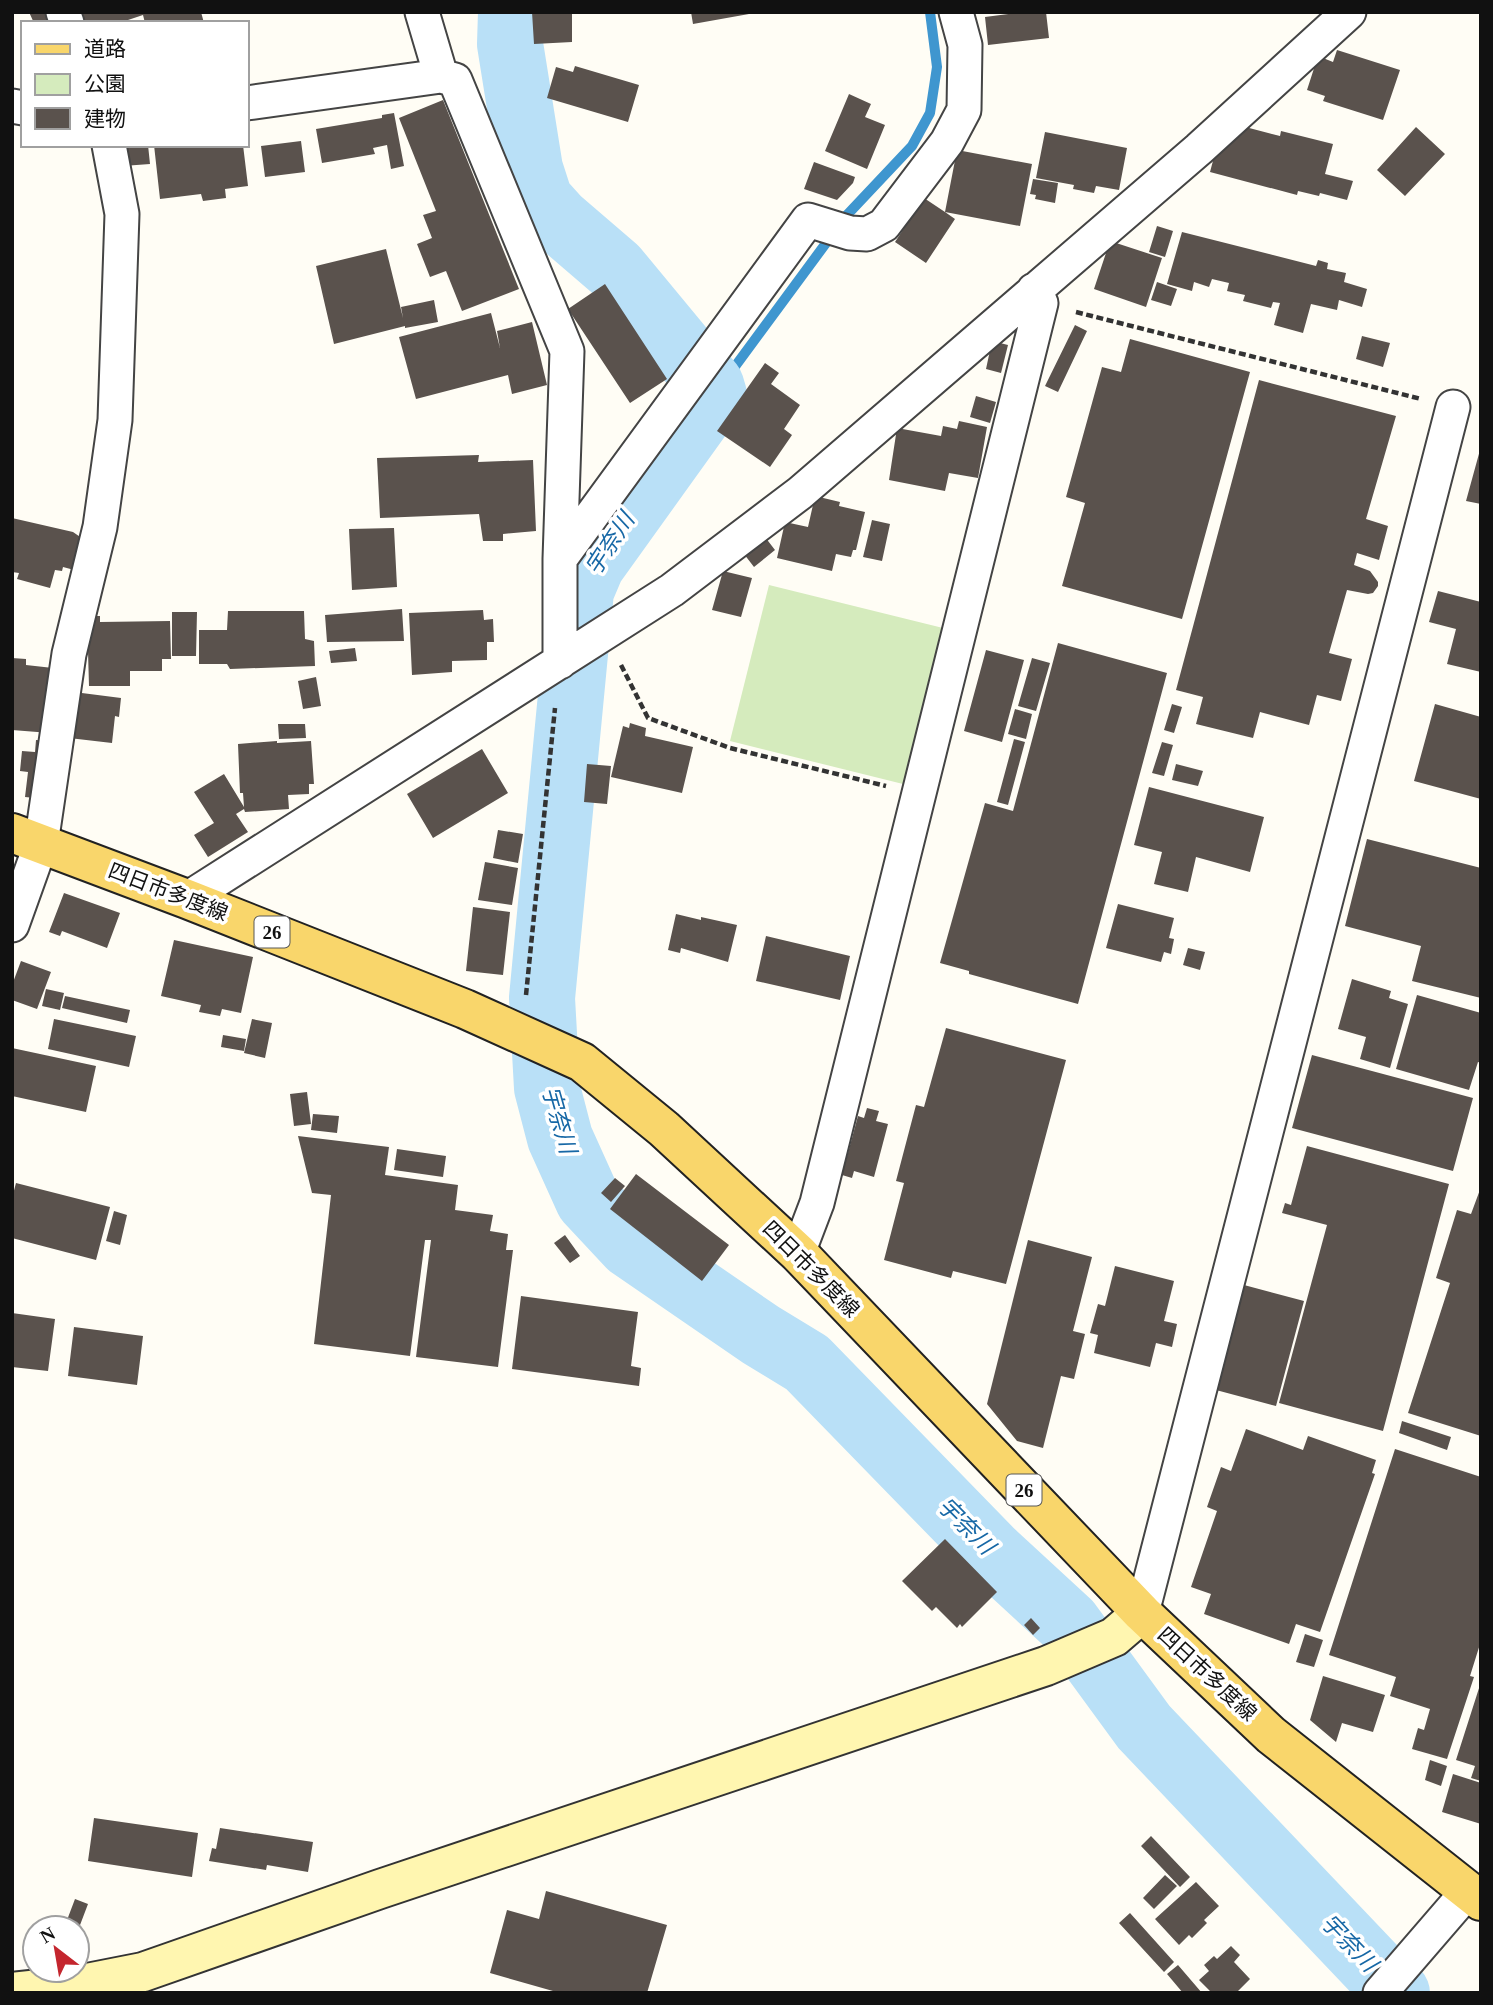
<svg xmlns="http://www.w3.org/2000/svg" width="1493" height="2005" viewBox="0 0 1493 2005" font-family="'Times New Roman','Noto Sans JP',serif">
  <rect width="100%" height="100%" fill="#fffdf5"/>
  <path fill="#d5ebbd" d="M769,585L943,628L903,784L730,741Z"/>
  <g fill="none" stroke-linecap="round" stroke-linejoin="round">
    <path stroke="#3f96cf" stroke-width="10" d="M714,395L846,216L912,146L930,113L937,67L930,12"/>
    <path stroke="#b9e0f7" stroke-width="66" d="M511,12L510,44L530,169L540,200L558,220L615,269L711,385L714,395L592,565L581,591L542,998L547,1088L560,1138L588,1200L630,1245L761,1335L807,1363L991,1552L1068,1623L1144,1727L1397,1993"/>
  </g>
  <path fill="#5a524d" d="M29,12H50L55,23H34Z
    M74,12H201L204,23H145L143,15L119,23H78Z
    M532,12H572V42L534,44Z
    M691,12H749V14L693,24Z
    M1024,12H1046L1049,38L988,45L985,17Z
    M1337,50L1400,70L1383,120L1323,101L1325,96L1307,90L1318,56L1333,62Z
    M575,66L639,85L628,122L547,98L556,67L573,72Z
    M849,94L871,104L865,117L885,125L867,169L825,151Z
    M443,100L519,289L462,311L446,271L430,277L417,244L432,238L423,215L436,211L399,118Z
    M394,113L404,166L391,169L387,145L373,148L375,154L322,163L316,129L382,118V115Z
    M1234,124L1280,136L1281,131L1333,144L1325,174L1353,181L1347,200L1320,193L1319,196L1298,191L1297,195L1210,172L1218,142Z
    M1416,127L1445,154L1405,196L1377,170Z
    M1045,132L1127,148L1119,190L1096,186L1094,193L1073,189L1074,185L1036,178Z
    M301,141L305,172L265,177L261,146Z
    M121,145H148L150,164L123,166Z
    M154,145H243L248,186L225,189L226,198L203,201L201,194L160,199Z
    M957,150L1032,164L1020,226L945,212L955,219L926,263L895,242L924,198L945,212Z
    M814,162L855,177L853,183L837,200L804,189Z
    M1033,179L1058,183L1055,203L1035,199L1036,195L1030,194Z
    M1157,226L1173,231L1165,257L1149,252Z
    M1182,232L1316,266L1318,260L1328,263L1327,269L1346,273L1344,282L1367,289L1362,307L1339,300L1337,310L1311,304L1303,333L1274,325L1280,303L1273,302L1271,308L1243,301L1245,295L1227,291L1229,283L1212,279L1209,287L1194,282L1192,291L1167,284Z
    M1110,241L1162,258L1146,307L1094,289Z
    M386,249L403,318L401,307L434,300L438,322L405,328V326L334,344L316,266Z
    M1157,282L1177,289L1171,306L1151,300Z
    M605,284L667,379L630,403L568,309Z
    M491,313L500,348L497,331L532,322L547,385L512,394L508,375L416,399L399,337Z
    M1075,325L1087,331L1058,392L1045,386Z
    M1362,336L1390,343L1383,367L1356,359Z
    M1130,339L1250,372L1182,619L1062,586L1085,503L1066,497L1102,367L1121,372Z
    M992,341L1008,345L1001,373L986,369Z
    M765,363L779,373L771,384L800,405L784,429L792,435L770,467L717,431Z
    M1259,380L1396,416L1366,519L1388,526L1379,560L1357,553L1354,565L1370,571L1378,582V586L1373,593L1368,594L1347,590L1329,653L1352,659L1341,701L1317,695L1309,725L1260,712L1253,738L1196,724L1203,697L1176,690Z
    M976,396L996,402L990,423L970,417Z
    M959,421L987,427L978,478L949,473L945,491L889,480L897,428L941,436L943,426L957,429Z
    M1480,450H1481V504L1466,501Z
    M479,455L478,462L533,460L536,531L503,534V541H483L479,514L380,518L377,458Z
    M815,496L840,502L839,506L865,512L856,550H853L851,557L836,554L832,571L777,558L785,522L808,527Z
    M12,518L73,532L86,541L78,571L63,567L62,571L55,570L50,588L17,579L19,573L12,572Z
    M872,520L890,524L882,561L863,557Z
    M394,528L397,587L352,590L349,529Z
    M765,537L775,550L754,567L744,554Z
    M723,571L752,578L741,617L712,610Z
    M1438,591L1481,602V672L1447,664L1456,629L1429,622Z
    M402,609L404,641L327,642L325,615Z
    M483,610L484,620L493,619L494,642H487V660L452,661V672L412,675L409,613Z
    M228,611H304L305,639L314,641L315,666L230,669L227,664H199V630H227Z
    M172,612H197L196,656H172Z
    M87,616H100V622L170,621L171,659H162V671H130V686H89Z
    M1058,643L1167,673L1078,1004L969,974V971L940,963L985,803L1013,811Z
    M355,648L357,661L331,663L329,651Z
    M986,650L1024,660L1002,742L964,731Z
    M12,658L26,659V665L53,668L50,733L12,730Z
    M1032,658L1050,663L1036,711L1018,706Z
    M316,677L321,706L303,709L298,681Z
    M74,692L121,698L119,717L115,716L112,743L69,738Z
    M1172,704L1182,707L1174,733L1164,730Z
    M1435,704L1481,717V799L1414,781Z
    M1015,709L1032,714L1026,739L1008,734Z
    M630,723L646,728L645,736L693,747L682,793L611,777L623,726L629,728Z
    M278,724H305L306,738L279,739Z
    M1014,739L1025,742L1008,805L997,802Z
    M36,740L51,741L45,799L25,797L28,772L20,771L22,751L35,752Z
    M277,741V743L311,741L314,784H309V794L288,795L289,809L245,812L244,809L236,814L248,832L208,857L194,835L214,823L194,792L224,774L244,807L243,793H240L238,744Z
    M1162,742L1173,745L1164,776L1152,773Z
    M482,749L508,793L433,838L407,794Z
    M587,764L611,766L607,804L584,802Z
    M1176,764L1203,771L1198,786L1172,780Z
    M1149,787L1264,817L1250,872L1196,857L1188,892L1154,884L1162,852L1134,845Z
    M498,830L523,834L518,863L493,858Z
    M1367,839L1481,868V998L1412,981L1421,946L1345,926Z
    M485,862L518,868L512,905L478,900Z
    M64,893L120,913L107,948L62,931L60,936L49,932Z
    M1118,904L1174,918L1169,938L1174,939L1171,954L1164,952L1161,962L1106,948Z
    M473,907L510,912L503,975L466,971Z
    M676,914L701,920V917L737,925L728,962L681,948L680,953L668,950Z
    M766,936L850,956L840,1000L756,981Z
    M174,940L253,957L241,1013L222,1009L220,1016L199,1012L201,1005L161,996Z
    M1188,948L1205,952L1200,970L1183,965Z
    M21,961L51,972L37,1009L12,1000V985Z
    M1352,979L1391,991L1389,998L1408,1004L1390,1068L1360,1059L1366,1037L1338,1029Z
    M46,989L64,993L60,1010L42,1006Z
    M1417,995L1481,1013V1063L1478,1062L1469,1090L1396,1069Z
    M65,996L130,1010L127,1023L62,1008Z
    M54,1019L136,1036L129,1067L48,1049Z
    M252,1019L272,1023L265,1058L244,1053Z
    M946,1028L1066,1060L1006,1284L953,1271L951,1278L884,1260L904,1183L896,1181L916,1105L924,1107Z
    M223,1035L246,1039L244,1051L221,1047Z
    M12,1048L96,1066L86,1112L12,1096Z
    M1312,1055L1473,1098L1453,1171L1292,1128Z
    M307,1092L311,1124L294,1126L290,1094Z
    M867,1108L879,1111L876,1121L888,1124L874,1177L854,1171L852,1178L842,1175L858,1116L864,1118Z
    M313,1114L339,1116L337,1133L311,1130Z
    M298,1136L389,1147L385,1175L458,1185L455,1210L493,1215L490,1231L508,1234L506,1250H513L498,1367L416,1357L431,1240H425L410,1356L314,1344L331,1195L312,1193Z
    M1307,1146L1449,1184L1383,1431L1279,1403L1327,1225L1282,1213L1285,1203L1291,1205Z
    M397,1149L446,1156L443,1177L394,1170Z
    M636,1174L729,1245L702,1281L610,1209Z
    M615,1178L625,1186L611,1202L601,1193Z
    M16,1183L110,1207L96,1260L12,1238V1198Z
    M1481,1187V1436L1408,1413L1450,1283L1436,1278L1457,1210L1471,1214Z
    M114,1211L127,1215L120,1245L106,1241Z
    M565,1235L580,1256L570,1263L554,1243Z
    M1028,1240L1092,1257L1073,1331L1085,1334L1074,1379L1061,1376L1043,1448L1017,1441L987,1404Z
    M1115,1266L1174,1281L1164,1321L1177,1324L1172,1347L1156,1343L1150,1367L1094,1353L1098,1335L1090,1333L1098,1304L1105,1306Z
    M1244,1285L1304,1301L1276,1406L1216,1390Z
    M521,1296L638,1312L631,1366L641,1368L639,1386L512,1369Z
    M12,1313L55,1319L48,1371L12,1367Z
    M74,1327L143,1336L137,1385L68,1376Z
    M1402,1421L1451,1437L1447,1450L1399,1433Z
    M1246,1429L1303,1450L1308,1436L1376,1460L1372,1473L1375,1474L1320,1632L1296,1624L1289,1644L1204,1614L1211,1594L1191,1587L1217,1511L1207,1507L1221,1467L1231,1471Z
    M1395,1449L1481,1477V1641L1470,1676L1474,1677L1447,1759L1412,1749L1418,1728L1424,1730L1430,1709L1390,1696L1396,1677L1329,1655Z
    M945,1539L997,1592L962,1627L960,1624L957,1628L936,1607L932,1611L902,1581Z
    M1031,1618L1040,1628L1033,1635L1024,1625Z
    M1305,1634L1323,1640L1314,1667L1296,1662Z
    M1323,1676L1385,1695L1373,1732L1342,1723L1336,1742L1310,1720Z
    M1480,1685H1481V1781L1471,1778L1475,1766L1456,1760Z
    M1430,1760L1447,1766L1441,1786L1425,1780Z
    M1453,1774L1481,1783V1824L1442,1812Z
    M94,1818L198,1833L192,1877L88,1861Z
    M220,1828L313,1842L308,1872L267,1865L266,1870L209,1861L212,1848L216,1849Z
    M1151,1836L1190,1877L1180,1887L1141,1846Z
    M1165,1875L1177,1886L1154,1909L1143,1898Z
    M1196,1882L1219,1906L1204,1920L1207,1923L1192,1938L1189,1935L1179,1945L1155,1919Z
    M546,1891L667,1925L647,1993H560L490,1973L507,1910L539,1919Z
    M75,1899L88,1904L77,1933V1928H64Z
    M1130,1913L1174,1962L1164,1972L1119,1923Z
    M1231,1946L1240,1955L1234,1962L1250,1979L1236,1993H1212L1199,1980L1209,1971L1204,1965L1214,1956L1217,1959Z
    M1178,1965L1202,1993H1183L1167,1974Z"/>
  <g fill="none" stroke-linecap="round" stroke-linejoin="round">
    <defs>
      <path id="street" d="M63,12L67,23
        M422,12L441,76
        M247,103L441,76L455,80L567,351L560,559V662
        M12,106L23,108
        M560,559L808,220L850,233L867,234L884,225L947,142L964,110L965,45L956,12
        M187,899L672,590L800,493L1199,149L1349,12
        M12,925L41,844L69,654L100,527L115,420L122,214L109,145
        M798,1253L817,1203L1041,303L1034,290
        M1142,1613L1453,407
        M1380,1993L1468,1891"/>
      <path id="secondary" d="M12,1992L77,1985L143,1972L380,1889L1046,1666L1114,1637L1142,1613"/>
      <path id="primary" d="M12,833L187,899L465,1009L582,1062L664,1129L798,1253L1142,1613L1271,1735L1481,1901"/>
    </defs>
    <use href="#street" stroke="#444" stroke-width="37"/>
    <use href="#secondary" stroke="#333" stroke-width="42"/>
    <use href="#primary" stroke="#222" stroke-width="42"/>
    <path stroke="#333" stroke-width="4.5" stroke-dasharray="7 3.5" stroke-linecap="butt" d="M1076,312L1421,399
      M621,665L648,718L730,748L886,786
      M526,995L555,708"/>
    <use href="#street" stroke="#fff" stroke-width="33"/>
    <use href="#secondary" stroke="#fff6b0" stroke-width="38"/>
    <use href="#primary" stroke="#f9d66b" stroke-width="38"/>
  </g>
  <g text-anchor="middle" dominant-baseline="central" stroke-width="7" stroke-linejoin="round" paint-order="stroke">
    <g fill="#fff" stroke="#585858" stroke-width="2">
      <rect x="254.5" y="916.5" width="35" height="31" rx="5"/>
      <rect x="1006.5" y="1474.5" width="35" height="31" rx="5"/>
    </g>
    <g font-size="19" font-weight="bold" fill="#111">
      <text x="272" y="932">26</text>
      <text x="1024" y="1490">26</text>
    </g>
    <g font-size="21" fill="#111" stroke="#fff">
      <text transform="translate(168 892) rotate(21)">四日市多度線</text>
      <text transform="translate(811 1269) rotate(45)">四日市多度線</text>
      <text transform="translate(1207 1674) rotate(43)">四日市多度線</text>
    </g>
    <g font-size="23" font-style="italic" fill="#1768a6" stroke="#fff">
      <text transform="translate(610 544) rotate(-57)">宇奈川</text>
      <text transform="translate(559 1120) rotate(74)">宇奈川</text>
      <text transform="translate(966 1526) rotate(45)">宇奈川</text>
      <text transform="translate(1349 1943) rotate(46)">宇奈川</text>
    </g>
  </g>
  <rect width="1493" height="2005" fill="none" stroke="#111111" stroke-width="28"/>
  <rect x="21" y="21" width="228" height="126" fill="#ffffff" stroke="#a0a0a0" stroke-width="2"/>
  <rect x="35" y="44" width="35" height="10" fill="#f9d66b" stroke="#a0a0a0" stroke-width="2"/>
  <text x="84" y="56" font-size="21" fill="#111111">道路</text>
  <rect x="35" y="74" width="35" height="21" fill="#d5ebbd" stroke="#a0a0a0" stroke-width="2"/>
  <text x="84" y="91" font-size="21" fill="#111111">公園</text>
  <rect x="35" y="108" width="35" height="21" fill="#5a524d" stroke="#a0a0a0" stroke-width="2"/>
  <text x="84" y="126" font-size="21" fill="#111111">建物</text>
  <g transform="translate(56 1949) rotate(329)"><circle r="33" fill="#ffffff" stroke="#a0a0a0" stroke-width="2"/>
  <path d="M0-5L12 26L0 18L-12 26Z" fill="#c4262e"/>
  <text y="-10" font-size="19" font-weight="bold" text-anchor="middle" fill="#111111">N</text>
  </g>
</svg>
